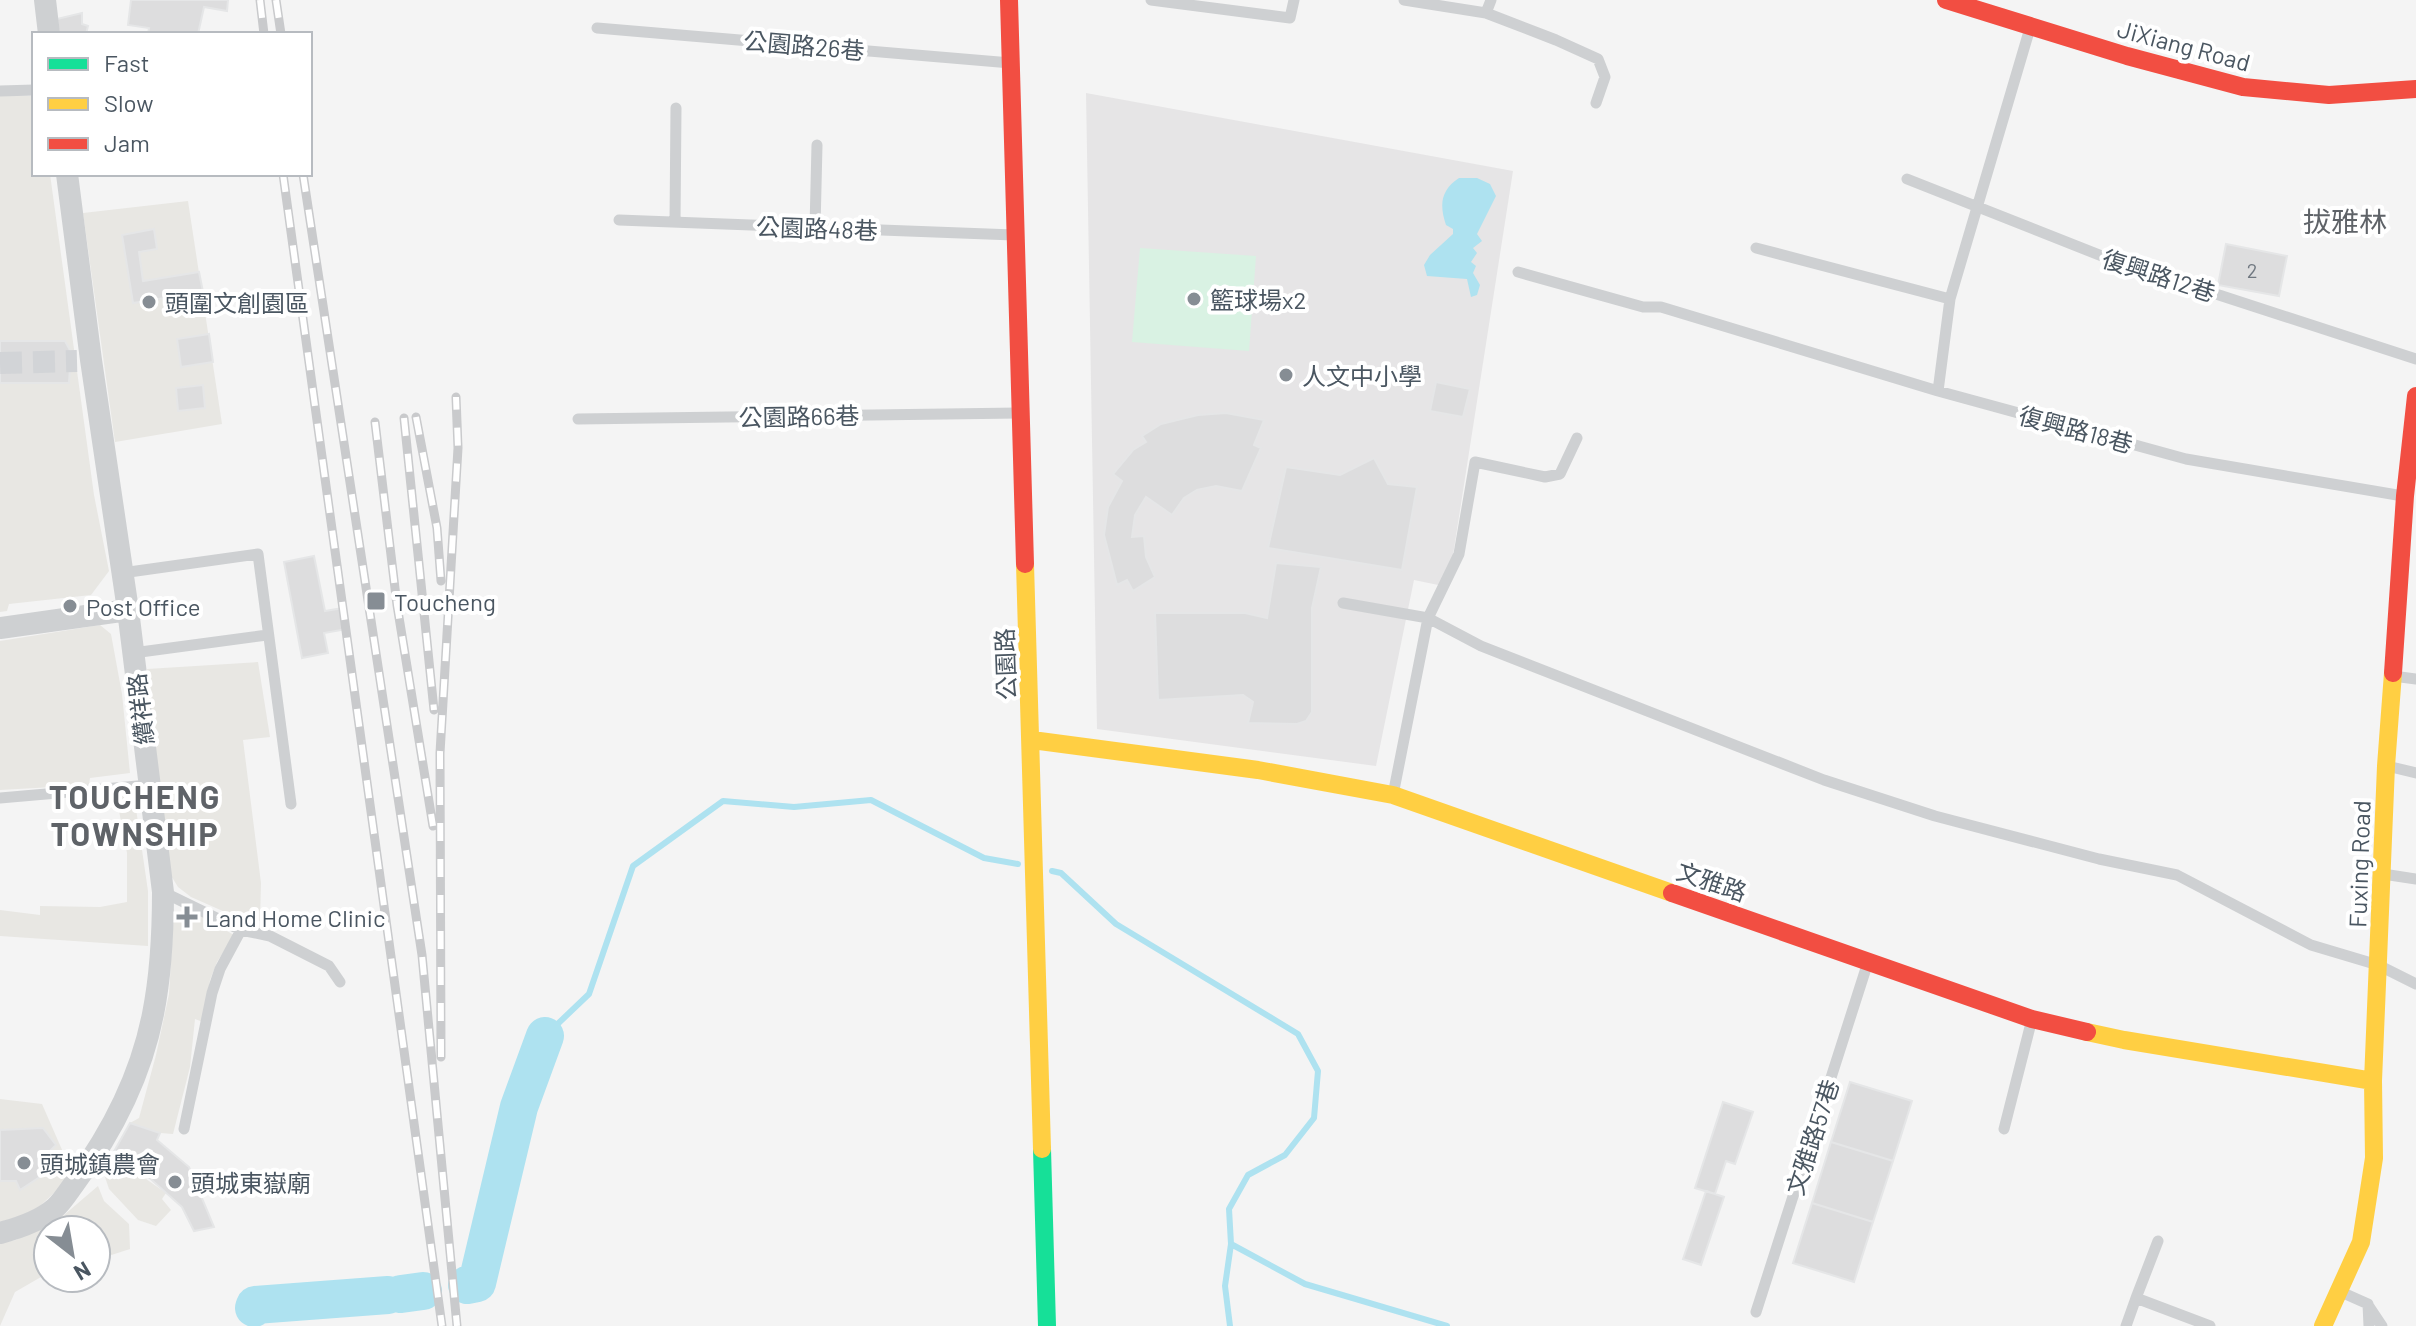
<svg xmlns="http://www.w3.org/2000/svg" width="2416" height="1326" viewBox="0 0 2416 1326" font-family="Barlow,'Noto Sans TC',sans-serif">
  <rect width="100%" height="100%" fill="#f4f4f4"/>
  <path fill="#e8e7e3" d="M0,95L34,96V174H50L94,495L109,571L91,595L9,604L7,611L0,612Z
    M188,201L222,424L115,442L83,213Z
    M100,625L111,634L122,694L130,773L90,778L89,785L0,790V641Z
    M258,662L270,737L243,740L261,883L260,921L225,912L191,897L178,887L170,874L144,681L148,679L147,669Z
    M116,795H134L148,891V946L0,936V910L40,915V906L100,907L127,902V853Z
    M174,912L197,914L234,935L217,962L210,980L203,1022L195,1019L190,1067L173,1134L160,1133L130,1123L139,1118L156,1055L169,994Z
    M0,1099L42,1104L70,1168L71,1177L40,1206L21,1216L0,1222Z
    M112,1155L166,1193L162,1199L171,1210L156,1226L138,1220L109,1189L104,1174Z
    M98,1186L104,1201L129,1224L130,1249L96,1260V1230H48V1273L15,1292L0,1326V1243L16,1240L64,1215Z"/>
  <path fill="#e6e5e6" d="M1086,93L1513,171L1448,587L1414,580L1376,766L1097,729Z"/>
  <path fill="#d9f2e3" d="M1140,248L1256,256L1249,351L1132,342Z"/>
  <path fill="#aee2f0" d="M1459,178H1477L1490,184L1496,196L1477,234L1482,241L1473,248L1477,253L1471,262L1476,266L1473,273L1480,285L1477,295L1471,297L1467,279L1427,276L1424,265L1430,255L1453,234V229L1446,225C1439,204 1441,190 1459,178Z"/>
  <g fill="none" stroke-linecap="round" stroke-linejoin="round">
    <path stroke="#aee2f0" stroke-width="6" d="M1052,871L1061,873L1116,924L1298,1034L1318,1071L1314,1118L1285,1155L1248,1175L1229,1209L1231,1244L1305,1284L1447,1326
      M545,1036L589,994L633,866L723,801L794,807L871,800L984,858L1018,864
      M1230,1326L1225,1286L1231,1244"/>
    <path stroke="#aee2f0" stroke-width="38" d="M467,1285L477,1283L519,1107L545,1036
      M401,1294L423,1291
      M254,1308L255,1305L388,1295"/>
  </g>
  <path fill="#ddddde" stroke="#e5e6e7" stroke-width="2" d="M131,0H228L227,11L204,7L198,34H148L149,28L128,25Z
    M82,13V24L88,26L86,34H59L57,19Z
    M154,229L157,249L139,252L143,281L199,272L203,292L133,303L122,235Z
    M2226,244L2287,256L2279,296L2218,285Z
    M209,334L213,362L181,367L177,339Z
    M0,341H65L71,352L69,383H0Z
    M1436,382L1470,389L1463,417L1430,411Z
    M203,385L205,408L178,411L176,388Z
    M1226,413L1264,420L1254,445L1261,448L1242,491L1216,486L1197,490L1184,498L1172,515L1146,497L1135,515L1132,537L1144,536L1146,557L1155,577L1133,591L1127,580L1117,585L1104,535L1108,507L1122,481L1113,474L1133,450L1146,442L1142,436L1161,424L1198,415Z
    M1374,458L1388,484L1417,487L1402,570L1268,548L1286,467L1340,475Z
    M314,556L325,611L343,608L347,629L324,633L328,653L302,658L284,562Z
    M1276,563L1321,567L1312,608V712L1306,721L1297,724L1248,723L1253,702L1243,695L1158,700L1155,613H1245L1267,618Z
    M1850,1082L1912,1101L1893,1161L1831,1142Z
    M1723,1102L1753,1112L1735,1164L1726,1161L1715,1194L1695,1188Z
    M130,1123L160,1133L157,1140L189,1167L214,1227L194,1231L182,1207L144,1173L112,1155Z
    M43,1128L56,1145L44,1157L52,1169L20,1190L16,1181H0V1130Z
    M1831,1142L1893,1161L1873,1222L1812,1203Z
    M1706,1191L1724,1197L1701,1265L1683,1259Z
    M1812,1203L1873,1222L1854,1282L1793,1263Z"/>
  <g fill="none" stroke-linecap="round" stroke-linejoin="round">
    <path stroke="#d2d4d7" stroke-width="22" stroke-dasharray="22 11" stroke-linecap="butt" d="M0,363L77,361"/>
    <path stroke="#ced0d2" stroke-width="11" d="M1151,0L1290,18L1294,0
      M1404,0L1486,13L1556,40L1598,59L1605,77L1596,103
      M1486,13L1491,0
      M597,28L1011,63
      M0,91L34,90
      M1907,179L2160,279L2219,295L2416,359
      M619,220L1014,235
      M675,222L676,108
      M815,228L817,145
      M1756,248L1950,299L2030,28
      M1518,272L1643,307H1661L1938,391L2186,459L2403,496
      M1938,391L1950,299
      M578,419L1019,413
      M122,573L258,554L291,804
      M1343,603L1428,618L1459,554L1475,462L1545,477L1560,474L1577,438
      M133,653L267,635
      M2393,676L2416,679
      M2387,766L2416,773
      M1393,795L1428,618L1481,646L1824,780L1935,816L2099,859L2177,875L2311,945L2378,965L2416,984
      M0,798L149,785
      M2383,874L2416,879
      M163,892L241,930L270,936L329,966L340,982
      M184,1129L212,993L220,969L241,930
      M2004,1129L2032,1019
      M2158,1241L2136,1298L2210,1326
      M2341,1292L2368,1304L2369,1326
      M2368,1305L2382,1326
      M1756,1312L1868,962
      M2126,1326L2136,1298"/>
    <path stroke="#ced0d2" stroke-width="22" d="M45,0L49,34
      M0,628L128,610
      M0,1233C19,1228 40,1221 55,1208C62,1202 68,1192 74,1184C111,1134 141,1075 153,1014C161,974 163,932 163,892L128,610L91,360L67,174"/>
    <path stroke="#16e098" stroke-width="18" d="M1042,1149L1047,1326"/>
    <path stroke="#ffcf43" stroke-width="18" d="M1025,564L1042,1149
      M1032,740L1258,770L1393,795L1672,893
      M2087,1032L2124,1040L2373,1081
      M2323,1326L2361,1242L2374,1158L2373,1081L2386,766L2393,673"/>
    <path stroke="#f24e42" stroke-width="18" d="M1009,0L1025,564
      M1946,0L2127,56L2243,87L2329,95L2416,89
      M2393,673L2405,496L2416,396
      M1672,893L2032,1019L2087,1032"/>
    <defs>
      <path id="rail" d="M260,0L264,34
        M276,0L281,34
        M283,174L442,1326
        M303,174L422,955L457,1326
        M416,417L437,528L441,581
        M404,418L434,710
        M375,422L397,605L433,826
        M441,1057L440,753L458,448L456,397"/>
    </defs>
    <use href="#rail" stroke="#c9cacc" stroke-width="9"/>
    <use href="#rail" stroke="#fff" stroke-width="6" stroke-dasharray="18" stroke-linecap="butt"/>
  </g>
  <g fill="#868d94" stroke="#fff" stroke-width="3">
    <circle cx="1194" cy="299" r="8"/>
    <circle cx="149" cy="302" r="8"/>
    <circle cx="1286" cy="375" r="8"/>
    <rect x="366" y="591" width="20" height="20" rx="4"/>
    <circle cx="70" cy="606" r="8"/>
    <path d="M183 905h8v8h8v8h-8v8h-8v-8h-8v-8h8z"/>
    <circle cx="24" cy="1163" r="8"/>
    <circle cx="175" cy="1182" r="8"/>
  </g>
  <g text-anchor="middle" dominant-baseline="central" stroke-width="8" stroke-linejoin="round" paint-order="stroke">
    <g font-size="20" fill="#707881">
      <text x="2252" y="270">2</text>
    </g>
    <g font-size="24" fill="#4a5661" stroke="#fff">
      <text transform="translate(804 45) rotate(5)">公園路26巷</text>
      <text transform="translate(2184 45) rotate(15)">JiXiang Road</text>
      <text transform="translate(817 228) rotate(2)">公園路48巷</text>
      <text transform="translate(2159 275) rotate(18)">復興路12巷</text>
      <text transform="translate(799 416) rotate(-1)">公園路66巷</text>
      <text transform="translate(2076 429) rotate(15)">復興路18巷</text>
      <text transform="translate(1005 664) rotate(-92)">公園路</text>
      <text transform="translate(140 709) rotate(-97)">纘祥路</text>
      <text transform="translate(2359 864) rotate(-88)">Fuxing Road</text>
      <text transform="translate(1712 881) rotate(19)">文雅路</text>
      <text transform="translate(1812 1137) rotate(-72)">文雅路57巷</text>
    </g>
    <g font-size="24" fill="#4a5661" stroke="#fff" text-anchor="start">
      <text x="1210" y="299">籃球場x2</text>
      <text x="165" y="302">頭圍文創園區</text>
      <text x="1302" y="375">人文中小學</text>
      <text x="394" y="601">Toucheng</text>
      <text x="86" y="606">Post Office</text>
      <text x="205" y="917">Land Home Clinic</text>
      <text x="40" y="1163">頭城鎮農會</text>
      <text x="191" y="1182">頭城東嶽廟</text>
    </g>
    <g font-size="28" fill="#5f6368" stroke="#fff">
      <text x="2345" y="221">拔雅林</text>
    </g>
    <g font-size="32" font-weight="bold" letter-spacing="2" fill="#5f6368" stroke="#fff">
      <text x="135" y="796">TOUCHENG<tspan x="135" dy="37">TOWNSHIP</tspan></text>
    </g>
  </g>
  <rect x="32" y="32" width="280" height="144" fill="#ffffff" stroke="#b7bbc0" stroke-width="2"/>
  <rect x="48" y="58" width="40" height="12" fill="#16e098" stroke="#b7bbc0" stroke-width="2"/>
  <text x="104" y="72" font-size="24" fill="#4a5661">Fast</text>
  <rect x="48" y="98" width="40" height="12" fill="#ffcf43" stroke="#b7bbc0" stroke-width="2"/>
  <text x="104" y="112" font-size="24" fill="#4a5661">Slow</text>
  <rect x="48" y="138" width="40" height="12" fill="#f24e42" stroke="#b7bbc0" stroke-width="2"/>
  <text x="104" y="152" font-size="24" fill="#4a5661">Jam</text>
  <g transform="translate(72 1254) rotate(149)"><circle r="38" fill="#ffffff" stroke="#b7bbc0" stroke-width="2"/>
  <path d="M0-6L14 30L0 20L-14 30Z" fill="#868d94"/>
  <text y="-12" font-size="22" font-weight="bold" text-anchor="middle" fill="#4a5661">N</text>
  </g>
</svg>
